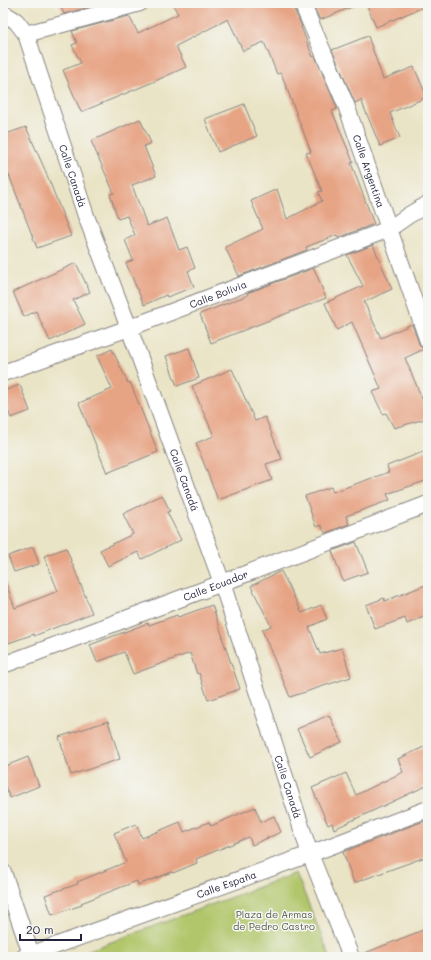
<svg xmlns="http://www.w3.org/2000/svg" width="431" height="960" viewBox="0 0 431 960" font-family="Mali,sans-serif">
  <rect width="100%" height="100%" fill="#f6f6f2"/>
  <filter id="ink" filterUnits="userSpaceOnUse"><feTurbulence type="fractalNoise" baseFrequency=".025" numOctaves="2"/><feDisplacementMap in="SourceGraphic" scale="8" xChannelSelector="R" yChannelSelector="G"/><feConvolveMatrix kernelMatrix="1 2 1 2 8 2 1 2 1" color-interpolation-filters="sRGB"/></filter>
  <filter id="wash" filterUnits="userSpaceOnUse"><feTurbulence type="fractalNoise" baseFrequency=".012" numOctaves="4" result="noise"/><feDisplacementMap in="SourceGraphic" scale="16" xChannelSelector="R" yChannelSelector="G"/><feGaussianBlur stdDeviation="0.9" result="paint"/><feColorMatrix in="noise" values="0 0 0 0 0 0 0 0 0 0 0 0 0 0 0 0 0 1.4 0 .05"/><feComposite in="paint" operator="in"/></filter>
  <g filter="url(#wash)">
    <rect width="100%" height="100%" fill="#eae4c6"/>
    <path fill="#b1c66b" stroke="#6a7453" d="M296,873L330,957H71Z"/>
    <g id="blocks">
      <path fill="#e7a485" d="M59,3H104L64,14Z
        M172,3H293V7L302,27H301L313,57L315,56L337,108V109L332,111L353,162L351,163L374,224L338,238L337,235L306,247L307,250L239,276L225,247L263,229L251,201L277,189L287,219L322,201L318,192L322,191L306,153L311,152L281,73L277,74L264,42L243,51L228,19L176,46L186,67L153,82L81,112L63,70L81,63L72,45L77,43L72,31L129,16L138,33L178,14Z
        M312,3H359V4L320,20Z
        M366,3H428V5L376,27Z
        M368,36L383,79L414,67L427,97L390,113L400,138L380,146L361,100L355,103L332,50Z
        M244,104L257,136L218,152L205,119Z
        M140,119L151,143L144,146L156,176L132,185L147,226L167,218L179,250L187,247L195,268L188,271L194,287L167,297L166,295L144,305L126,263L133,260L125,240L135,235L127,216L118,219L110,194L114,193L91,141Z
        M26,127L45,170L71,236L37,248L9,175L3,177V135Z
        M373,245L392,289L364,302L381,338L412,324L419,344L422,348L424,349L405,358L428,413V418L394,428L386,413L383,414L372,392L381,389L352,322L337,330L325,303L363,286L347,255Z
        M76,263L90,292L73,300L85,324L50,341L36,311L24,317L13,292Z
        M314,268L326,298L211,343L200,314L248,295L247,293Z
        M189,348L199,378L177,386L166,356Z
        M112,349L128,383L130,382L158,452L107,473L79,403L112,389L97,356Z
        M232,369L255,421L265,417L282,459L266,464L272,480L218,500L196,443L214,436L192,386Z
        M20,385L30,411L11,418L3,396V391Z
        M428,450V480L387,494L390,500L346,516L349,524L325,533L321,525L316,527L305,496L331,487L333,492L389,472L387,466Z
        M162,495L170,511L167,512L181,540L142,559L138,552L108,566L100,550L133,534L123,514Z
        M356,542L368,572L343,581L332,551Z
        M33,547L39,564L14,572L8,556Z
        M66,548L92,613L34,636V634L3,645V581H5L15,608L58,591L44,556Z
        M281,571L302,613L321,605L327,619L309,627L320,654L342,648L351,677L290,697L262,630L271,626L251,586Z
        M428,584V615L407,624L405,618L375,629L366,605L384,598L385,601Z
        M212,605L223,637H222L240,689L208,700L199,673L197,674L190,653L133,674L124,652L97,662L90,645L148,623L149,625L177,615L178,617Z
        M329,715L342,742L310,757L297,729Z
        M108,721L120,759L71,775L59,737Z
        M428,745V785L334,829L332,823L328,825L312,788L346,773L356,795L403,772L398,759Z
        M28,757L39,786L10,798L3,782V767Z
        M255,807L261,822L274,816L281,832L252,845L249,837L196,859L197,863L173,873L172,872L138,885L137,881L81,903L82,905L52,915L45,895L78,884L77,882L126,862L114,833L136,824L142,838L180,822L184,832L209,822L211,826Z
        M424,821L428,832V856L354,883L343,852Z
        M428,928V957H360V955Z"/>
    </g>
  </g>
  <g filter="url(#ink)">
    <use href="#blocks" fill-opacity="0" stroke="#868380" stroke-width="1"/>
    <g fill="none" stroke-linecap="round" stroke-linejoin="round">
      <defs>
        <g id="minor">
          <path id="s1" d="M302,3L346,105L428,341"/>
          <path id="s2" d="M3,13L16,21L26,34L86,216L129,328L222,583L310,854L351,957"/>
          <path d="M26,34L140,3"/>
          <path id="s3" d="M3,373L129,328L389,229L409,215L428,204"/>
          <path id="s4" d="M3,665L222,583L428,504"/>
          <path d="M3,872L32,957"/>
          <path id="s5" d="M24,957L310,854L428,809"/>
        </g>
      </defs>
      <use href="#minor" stroke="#868380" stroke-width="18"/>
      <use href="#minor" stroke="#fff" stroke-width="16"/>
    </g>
  </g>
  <g text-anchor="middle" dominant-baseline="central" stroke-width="3" stroke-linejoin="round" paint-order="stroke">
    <g font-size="10" fill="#22223b" stroke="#f6f6f2">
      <text stroke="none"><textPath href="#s1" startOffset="181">Calle Argentina</textPath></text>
      <text stroke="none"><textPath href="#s2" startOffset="181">Calle Canadá</textPath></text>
      <text stroke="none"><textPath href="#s3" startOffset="229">Calle Bolivia</textPath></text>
      <text stroke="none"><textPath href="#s2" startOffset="505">Calle Canadá</textPath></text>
      <text stroke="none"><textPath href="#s4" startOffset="227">Calle Ecuador</textPath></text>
      <text stroke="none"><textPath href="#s2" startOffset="829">Calle Canadá</textPath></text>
      <text stroke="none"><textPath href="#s5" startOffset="215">Calle España</textPath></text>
    </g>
    <g font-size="10" fill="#545b4c" stroke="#f6f6f2">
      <text x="274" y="914">Plaza de Armas<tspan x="274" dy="12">de Pedro Castro</tspan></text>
    </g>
  </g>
  <rect width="431" height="960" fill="none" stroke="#f6f6f2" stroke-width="16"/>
  <path d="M20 934v6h61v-6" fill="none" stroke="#22223b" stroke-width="2"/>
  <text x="26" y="934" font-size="12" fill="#22223b" stroke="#f6f6f2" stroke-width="3" paint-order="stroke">20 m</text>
</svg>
